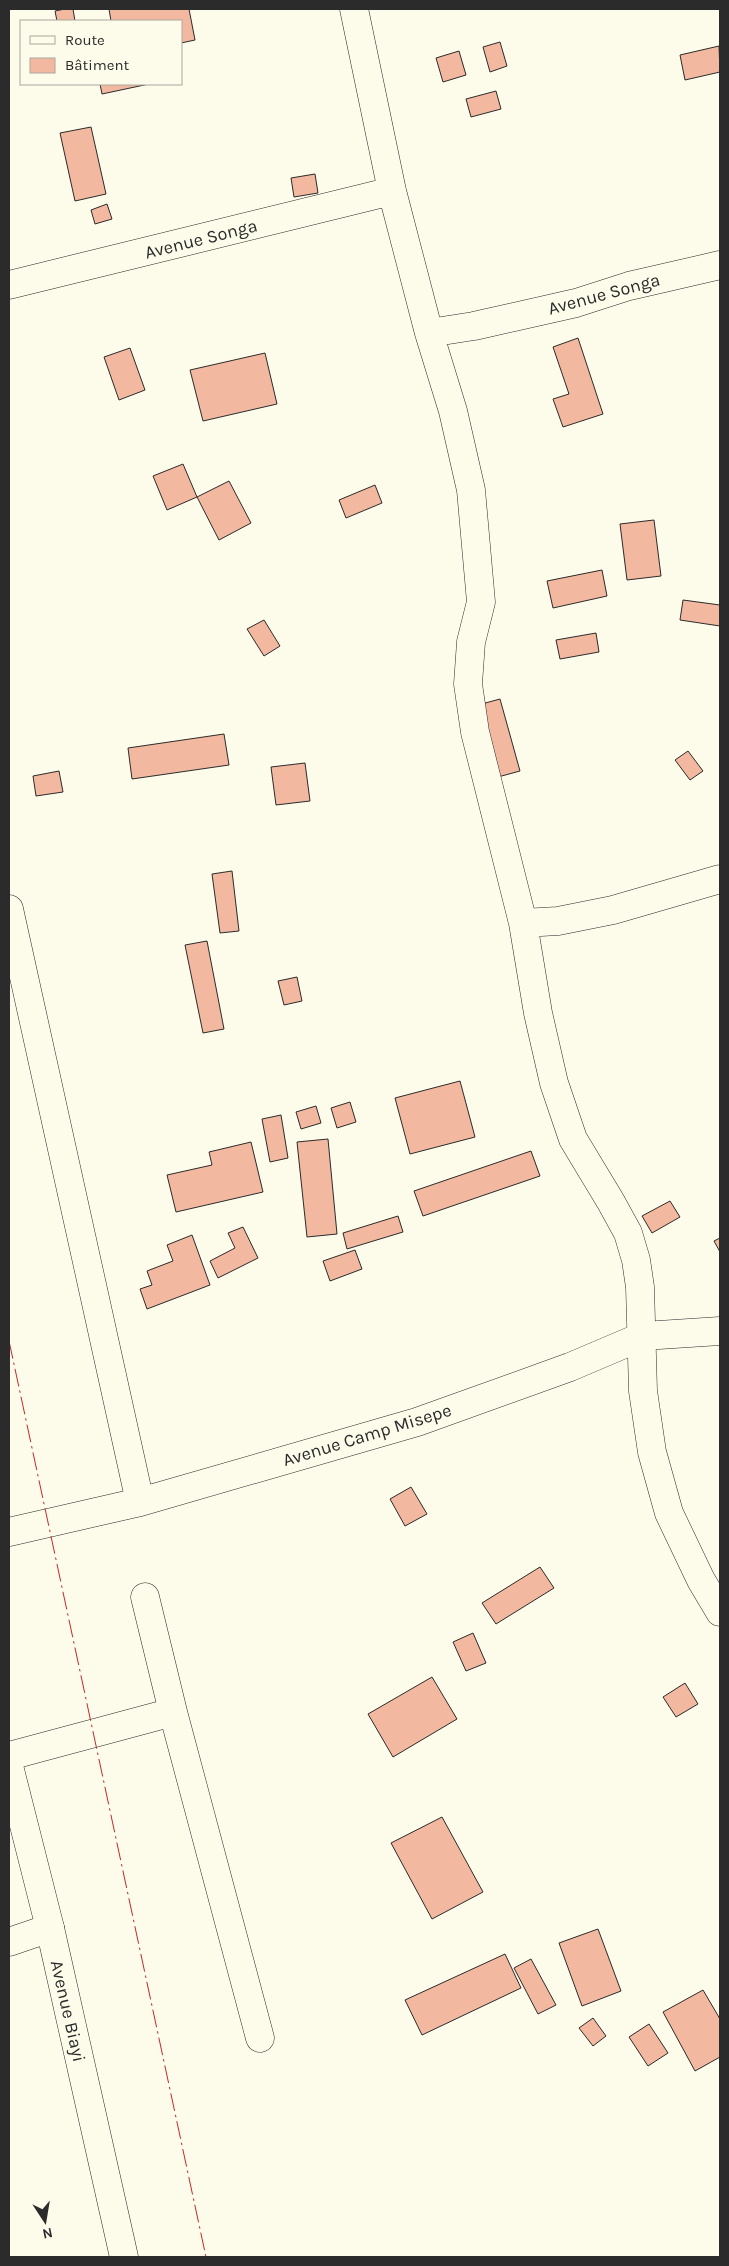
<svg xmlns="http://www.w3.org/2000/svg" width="729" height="2266" viewBox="0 0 729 2266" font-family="Karla,sans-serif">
  <rect width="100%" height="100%" fill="#fdfbea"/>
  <path fill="#f2b8a0" stroke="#2b2b2b" d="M65,9H73L75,21H57L55,11Z
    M109,9H189L195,40L181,43V21H111Z
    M500,42L507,66L490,72L483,47Z
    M719,46L720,72L685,80L680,55Z
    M459,51L466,75L443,82L436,58Z
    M100,84H149L102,94Z
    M496,91L501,109L471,117L466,99Z
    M91,127L106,194L75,201L60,133Z
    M315,174L318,193L294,197L291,178Z
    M107,204L112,219L95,224L91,210Z
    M578,338L603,414L563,427L553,399L569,394L553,347Z
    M130,348L145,390L119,400L104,357Z
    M265,353L277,404L203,421L190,370Z
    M183,464L197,497L167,510L153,476Z
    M229,481L251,523L219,540L197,497Z
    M375,485L382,503L346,518L339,500Z
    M654,520L661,576L627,580L620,524Z
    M602,570L607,596L553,608L547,581Z
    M683,600L720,605V626L680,620Z
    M264,620L280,646L264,656L247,629Z
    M596,633L599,652L560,659L556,640Z
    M500,699L520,771L498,777L478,705Z
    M224,734L229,765L132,779L128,748Z
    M688,751L703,771L690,780L675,760Z
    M305,763L310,801L276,805L271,767Z
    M59,771L63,792L36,796L33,776Z
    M232,871L239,931L220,933L212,874Z
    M207,941L224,1029L203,1033L185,945Z
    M297,977L302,1001L284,1005L278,981Z
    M460,1081L475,1137L410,1154L395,1098Z
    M350,1102L356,1122L337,1128L331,1108Z
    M316,1106L321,1123L301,1129L296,1112Z
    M281,1115L288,1158L270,1162L262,1119Z
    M328,1139L337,1234L307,1237L297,1142Z
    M251,1142L263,1192L176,1212L167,1175L212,1165L209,1152Z
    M531,1151L540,1176L423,1216L414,1191Z
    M670,1201L680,1217L652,1233L642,1216Z
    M398,1216L403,1232L347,1249L343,1233Z
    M243,1227L258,1258L218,1278L210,1261L235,1248L228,1233Z
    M192,1235L210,1285L147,1309L140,1289L152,1285L147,1271L173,1261L167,1245Z
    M720,1238V1252L714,1241Z
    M355,1250L362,1269L330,1281L323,1261Z
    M411,1487L427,1514L405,1526L390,1499Z
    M540,1567L554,1588L496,1624L482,1603Z
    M473,1633L486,1663L466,1671L453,1642Z
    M432,1677L457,1719L393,1757L368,1714Z
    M685,1683L698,1704L676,1717L663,1697Z
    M442,1817L483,1892L432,1919L391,1843Z
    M598,1929L621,1991L582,2006L559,1943Z
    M505,1954L521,1988L422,2035L405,2000Z
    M531,1959L556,2005L538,2014L514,1968Z
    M703,1990L720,2019V2057L695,2071L663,2012Z
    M593,2018L606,2036L593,2046L579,2028Z
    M649,2024L668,2053L648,2066L629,2037Z"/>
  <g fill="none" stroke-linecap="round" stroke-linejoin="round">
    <defs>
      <path id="minor" d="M354,9L392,191L429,333L453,411L471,490L481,602L471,642L468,684L475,732L523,923L538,1013L554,1083L573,1139L611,1202L628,1233L636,1260L640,1287L643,1391L652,1452L669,1513L701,1580L720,1612
        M9,285L392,191
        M429,333L474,326L576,303L629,286L720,265
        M9,909L140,1502
        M523,923L558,921L613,910L720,879
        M9,1532L140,1502L417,1422L570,1367L643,1336L720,1331
        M145,1597L173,1712L260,2038
        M9,1756L173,1712
        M9,1942L50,1928"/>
      <path id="tertiary" d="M9,1766L50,1928L124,2257"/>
    </defs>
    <use href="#minor" stroke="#2b2b2b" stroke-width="29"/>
    <use href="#tertiary" stroke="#2b2b2b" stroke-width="29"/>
    <use href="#minor" stroke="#fdfbea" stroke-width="28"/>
    <use href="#tertiary" stroke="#fdfbea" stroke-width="28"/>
    <path stroke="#c62828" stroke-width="1" stroke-dasharray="18 4 2.5 4" stroke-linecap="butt" d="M9,1341L206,2257"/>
  </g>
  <g text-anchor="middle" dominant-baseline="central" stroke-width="4" stroke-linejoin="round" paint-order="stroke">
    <g font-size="18" fill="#2b2b2b" stroke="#fdfbea">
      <text transform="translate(201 239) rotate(-14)">Avenue Songa</text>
      <text transform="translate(604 294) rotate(-15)">Avenue Songa</text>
      <text transform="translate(367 1435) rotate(-17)">Avenue Camp Misepe</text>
      <text transform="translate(68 2011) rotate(77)">Avenue Biayi</text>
    </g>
  </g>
  <rect width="729" height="2266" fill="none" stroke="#2b2b2b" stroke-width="20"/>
  <rect x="20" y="20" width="162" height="65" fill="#fdfbea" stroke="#a9a89e"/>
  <rect x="30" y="36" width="25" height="8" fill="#fdfbea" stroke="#a9a89e"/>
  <text x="65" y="45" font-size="15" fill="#2b2b2b">Route</text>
  <rect x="30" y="58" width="25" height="15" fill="#f2b8a0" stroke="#a9a89e"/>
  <text x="65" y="70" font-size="15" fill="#2b2b2b">Bâtiment</text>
  <g transform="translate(45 2221) rotate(168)" stroke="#fdfbea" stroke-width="4" paint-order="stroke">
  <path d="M0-4L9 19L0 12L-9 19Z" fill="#2b2b2b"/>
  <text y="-8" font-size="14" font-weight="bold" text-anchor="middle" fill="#2b2b2b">N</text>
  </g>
</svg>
